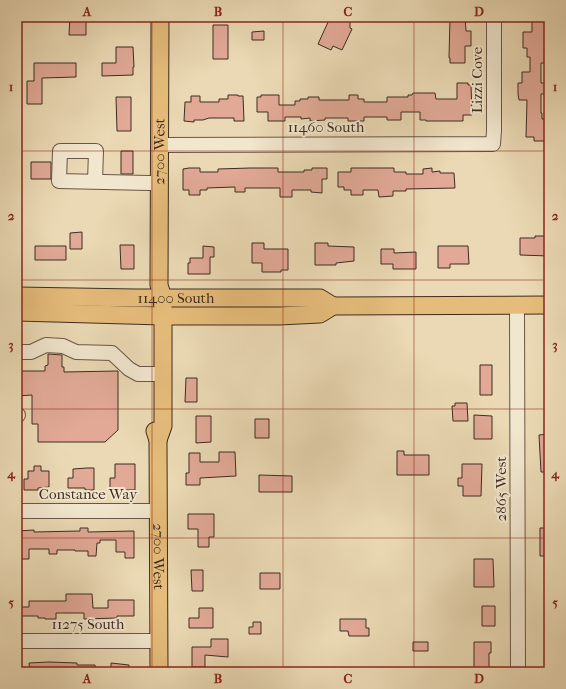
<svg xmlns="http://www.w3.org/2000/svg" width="566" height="689" viewBox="0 0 566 689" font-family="'IM FELL French Canon',serif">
  <rect width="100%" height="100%" fill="#ead9b4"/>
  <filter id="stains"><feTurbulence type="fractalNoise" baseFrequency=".005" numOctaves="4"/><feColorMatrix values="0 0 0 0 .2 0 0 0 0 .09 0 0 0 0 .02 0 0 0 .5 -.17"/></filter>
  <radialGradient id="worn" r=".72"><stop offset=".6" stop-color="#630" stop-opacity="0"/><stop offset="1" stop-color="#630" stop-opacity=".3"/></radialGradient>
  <path fill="#e1a996" stroke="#3e2c20" d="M70,17H86V35H69Z
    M329,17H350V28L352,29L342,50L333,46L331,50L318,44L329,20Z
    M450,17H465L466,31H471V46H465V63H450V58H449Z
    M532,17H549V24H548L549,57H547V63H541V83H545V94H541V113H542V119H546V126H549V137H548V141H534V137H526L527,100H519L518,94V83H522V72H530V57H527V48H523V32H532Z
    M213,25H228V59H213Z
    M264,31V40H252V32Z
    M116,47H133L134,67H133V75L102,76V63H116Z
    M34,63H76V77L42,78V104H27V81H34Z
    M457,83H468V85H471L472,115H463V121H426V120H420V112H401V120H387V117H364V121H348V118H325V120L310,121V118L301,119V117H285V121H268V112H257V97H261V95H279V105H295V101H300V99H308V97H319V100H349V95H358V99H364V102H387V97H408V95H412L413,93H435L436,99H457Z
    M228,95H238V96H243L244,121H234V118H209L203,120H194V122L184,121L185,102H191V96H200V102H219V99H228Z
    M116,97H131V131H117Z
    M121,151H133V174H121Z
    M31,162H51V179H31Z
    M189,168H200V172H218V169L250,168H278V172H304V170H312V168H327V179H322V193L311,192V190H292V197H280V188H245V192H235V187L207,188V190H200V195H189V190H183V169Z
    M351,168H394V172H406V174H423V169L432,168V172L440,171V173H454L455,188L406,189V191H393V196L379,197L378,190H363V195H351V190H344V187H338V172H351Z
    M82,232V249H70V233Z
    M535,236H549V256L520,255V238H535Z
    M252,243H264V249H288V270H281V272H262V263H252Z
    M315,243H328V246L354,247V261L336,263V265H315Z
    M120,245H134V269H121Z
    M35,246H66V260H35Z
    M203,246L214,247V257H210V274H188V263H190V258H203Z
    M438,246H468L469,264H450V268H438Z
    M381,249H394V253L416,252V269H393V264H381Z
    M48,354L62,355V367H64V372L118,371V430L105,442H38V424H32V395L17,396V371H45V366L48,365Z
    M480,365H492V395H480Z
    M186,378H197V402H185Z
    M455,403H467L468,421H453L452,406H455Z
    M474,415L492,416V439H474Z
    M196,416H211V442L196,443Z
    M255,419H269V438H255Z
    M549,434V472H541L539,435Z
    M397,451H404V455H429V475H397Z
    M219,452H235L236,476L200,478V485H186V473H189V453H200V462H219Z
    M115,464H135V490H125V488H110V478H115Z
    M462,464H482L481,496H463V486H458V478H462Z
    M34,466H41V471H49V487L38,488V490H24V479H28V471H34Z
    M87,468H94V490H85V488H68V478H73V469Z
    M259,475L292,476V492H259Z
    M188,514H214V537H209V547H198V529H188Z
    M80,528H88V532L134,531V558H125V552H116V540H100V543H97L96,556H88V551H75V550H57V554H49V549H29V559H21V554H17V531L34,530V532L80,531Z
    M540,528H549V556H540Z
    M474,559H493L494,587H474Z
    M191,570H203V591H192Z
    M260,573H280V589H260Z
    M66,594H92L93,608H108V600H134V616H117V618L84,619V613H56V619H45V618H38V616H17V607H29V601H66Z
    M482,606H495V626H482Z
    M199,608H213V628H189V618H199Z
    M340,619H366V628H369V636H349L348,631H340Z
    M253,622H261V634H249V627H253Z
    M211,639H228V657L205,655V667H192V647H211Z
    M413,642H428V651H413Z
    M474,642H491V653H489V672H474Z
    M49,662L77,663V665H95L96,672H30L29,663Z
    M111,663L129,665V672H111Z"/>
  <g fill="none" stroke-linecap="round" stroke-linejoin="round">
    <defs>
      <path id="minor" d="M160,145L493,144L494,131V17
        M95,182L96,151H60L59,181L149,183H160
        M517,306L518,672
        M17,352H31L46,345L63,346L76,352L112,353L129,369L138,374H154
        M17,415H18
        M17,511H159
        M17,641H159"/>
      <g id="major">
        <path id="s1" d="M17,296L135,298H320L333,306"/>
        <path d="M17,312L163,316H279L320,314L333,306L549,305"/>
        <path id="s2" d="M155,431L158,440L159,672"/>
        <path id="s3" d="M158,440L163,426V298L159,285L160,17"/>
      </g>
    </defs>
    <use href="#minor" stroke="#695745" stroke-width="16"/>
    <use href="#major" stroke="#3e2c20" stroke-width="19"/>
    <use href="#minor" stroke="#f1e6ce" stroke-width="14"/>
    <use href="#major" stroke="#e5bc7a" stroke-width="17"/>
  </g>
  <path fill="none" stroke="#8f2418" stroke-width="1" stroke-opacity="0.55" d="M152,17V672M283,17V672M414,17V672M17,151H549M17,280H549M17,409H549M17,538H549"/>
  <g text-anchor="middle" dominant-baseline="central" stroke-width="4" stroke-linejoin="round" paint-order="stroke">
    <g font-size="15" fill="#3e2c20" stroke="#f1e6ce">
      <text transform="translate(477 80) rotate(-90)">Lizzi Cove</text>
      <text x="326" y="127">11460 South</text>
      <text stroke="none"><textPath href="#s3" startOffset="290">2700 West</textPath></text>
      <text stroke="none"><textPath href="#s1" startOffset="159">11400 South</textPath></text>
      <text transform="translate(501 489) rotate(-90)">2865 West</text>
      <text x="88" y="494">Constance Way</text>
      <text stroke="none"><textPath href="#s2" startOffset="126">2700 West</textPath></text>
      <text x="88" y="624">11275 South</text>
    </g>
  </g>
  <rect width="566" height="689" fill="none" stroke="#ead9b4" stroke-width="44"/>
  <rect x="22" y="22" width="522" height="645" fill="none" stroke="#8f2418" stroke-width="1.5"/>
  <g font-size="13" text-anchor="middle" font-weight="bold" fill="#8f2418">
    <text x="87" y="16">A</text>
    <text x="218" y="16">B</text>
    <text x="348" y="16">C</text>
    <text x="479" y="16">D</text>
    <text x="11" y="91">1</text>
    <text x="555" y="91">1</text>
    <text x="11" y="220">2</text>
    <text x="555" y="220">2</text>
    <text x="11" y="349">3</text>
    <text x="555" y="349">3</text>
    <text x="11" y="478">4</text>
    <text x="555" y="478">4</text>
    <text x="11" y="607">5</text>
    <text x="555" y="607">5</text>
    <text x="87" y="683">A</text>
    <text x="218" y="683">B</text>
    <text x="348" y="683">C</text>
    <text x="479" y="683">D</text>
  </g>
  <rect width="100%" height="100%" filter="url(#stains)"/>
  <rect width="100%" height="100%" fill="url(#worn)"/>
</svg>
